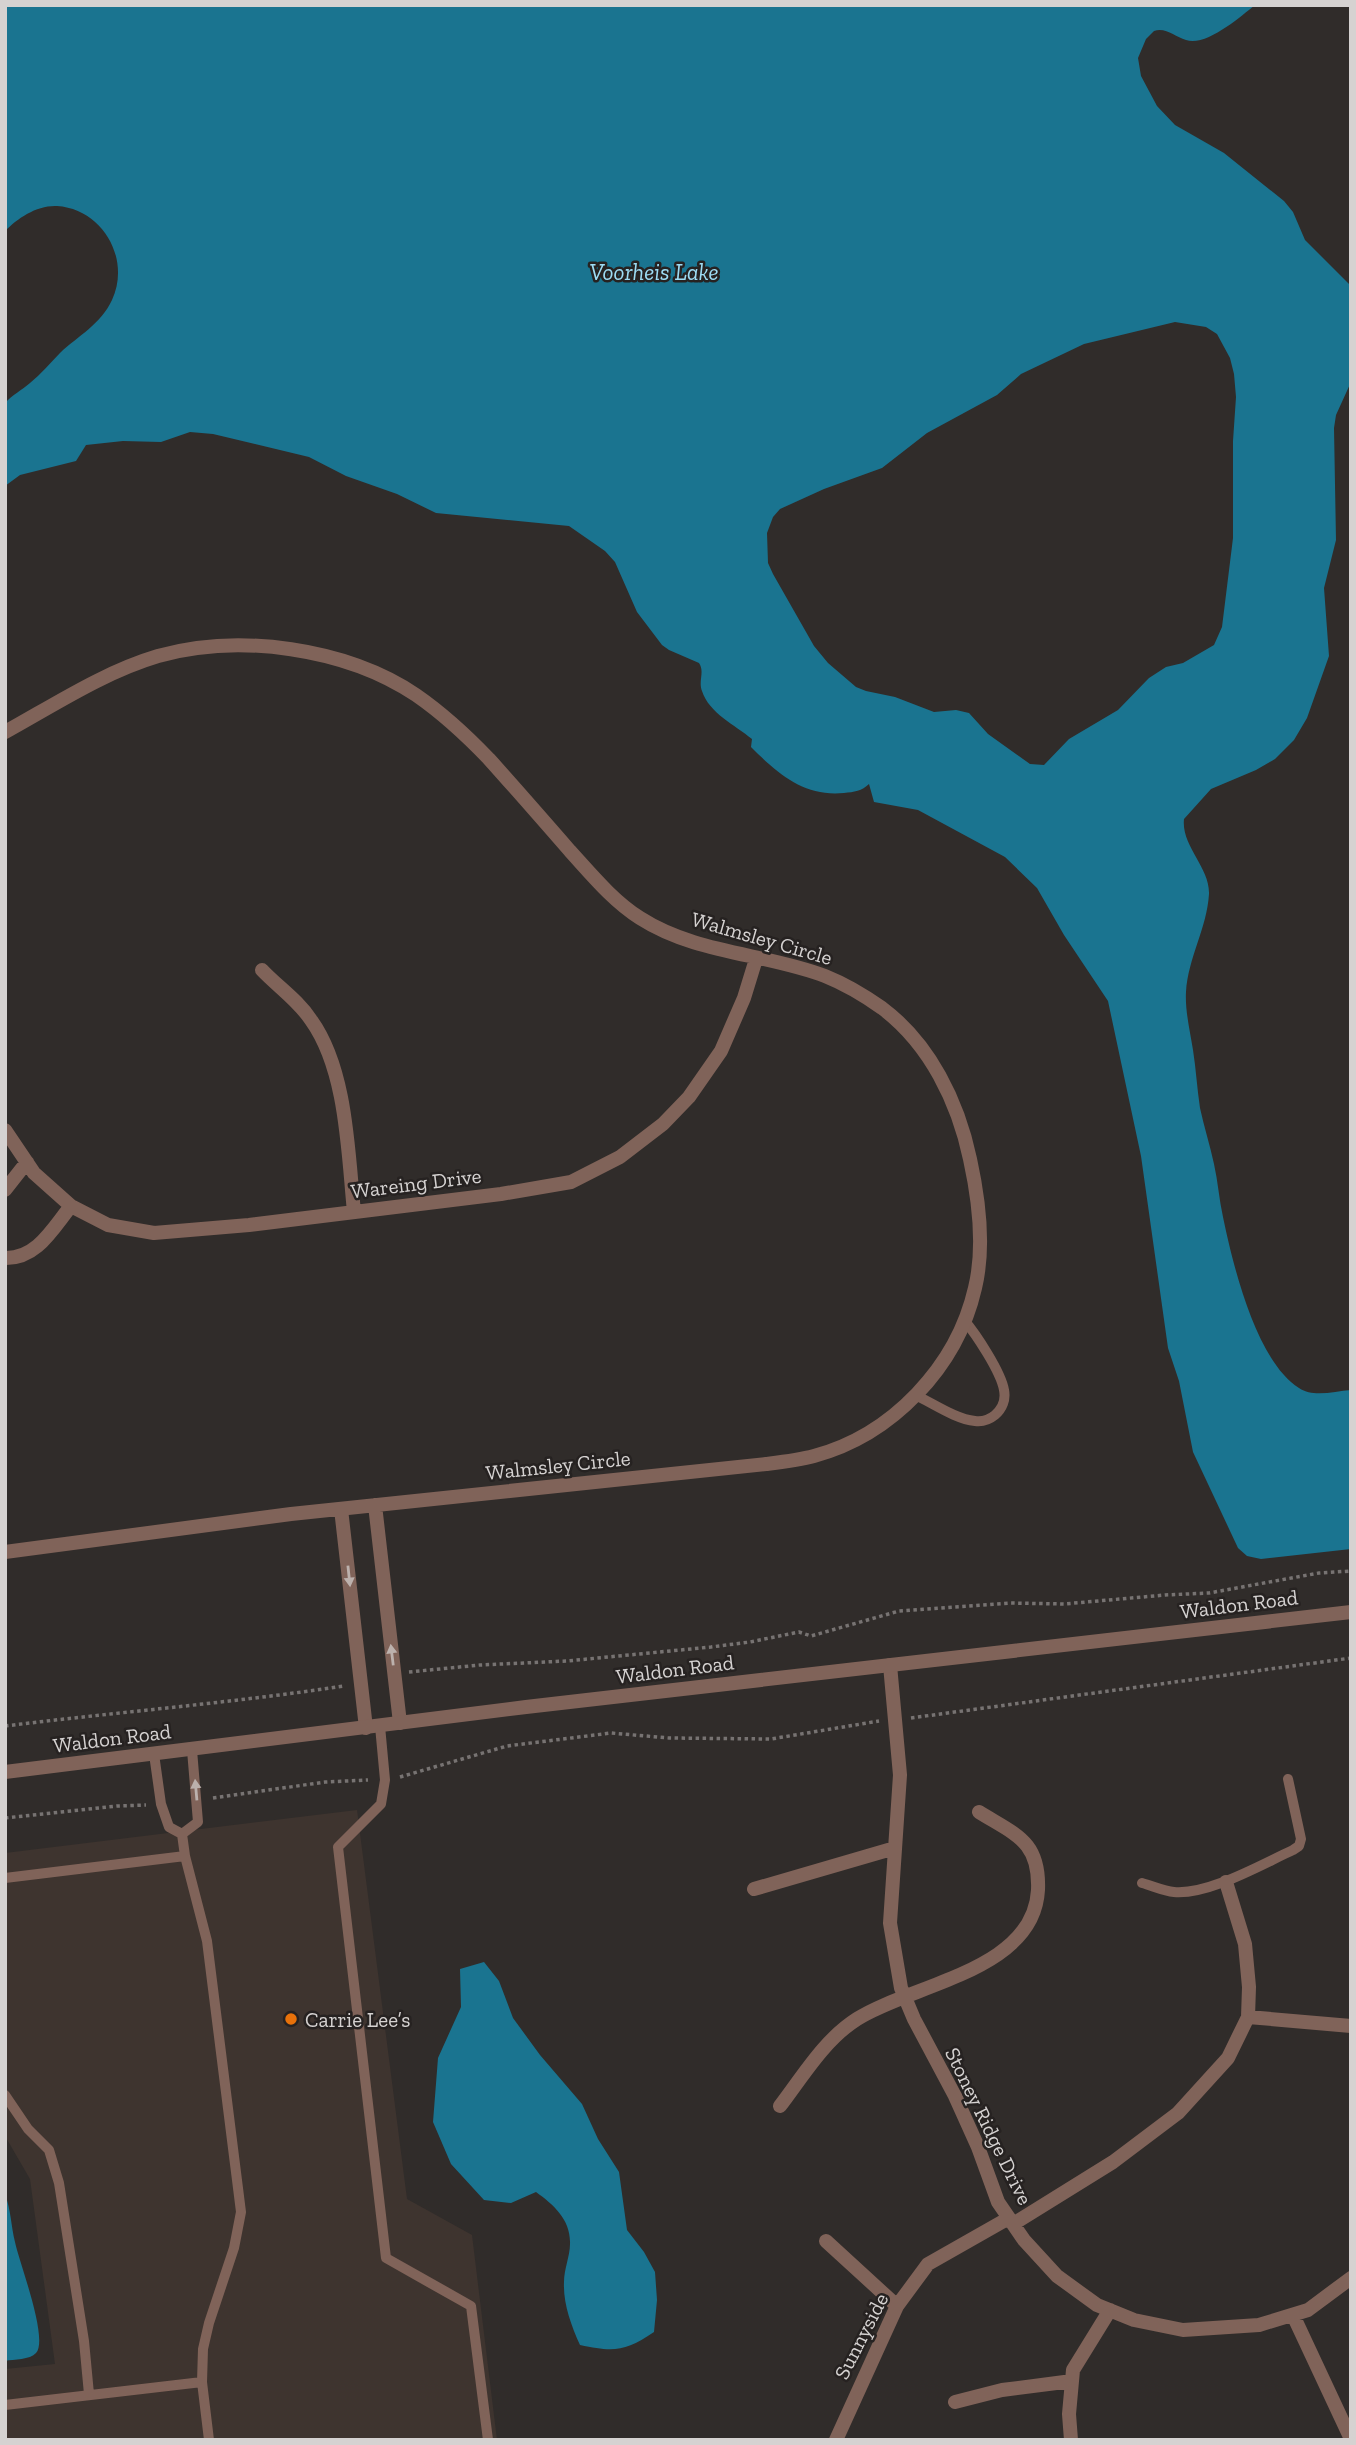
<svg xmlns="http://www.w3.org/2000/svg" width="1356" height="2445" viewBox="0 0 1356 2445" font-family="'Zilla Slab',serif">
  <rect width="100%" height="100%" fill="#302c2a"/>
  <path fill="#3e342f" d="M357,1810L407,2199L472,2235L497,2440H5V2369L55,2364L30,2179L5,2136V1853Z"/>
  <path fill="#1a7490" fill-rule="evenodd" d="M5,5H1255C1240,17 1206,47 1186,40C1175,37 1166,27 1154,31L1146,39L1138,58L1141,76L1157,106L1175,125L1224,153L1284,201L1293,212L1305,240L1351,286V382L1336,415L1334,428L1336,540L1324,588L1329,656L1307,718L1294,740L1275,759L1256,770L1211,789L1184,819C1181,846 1210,867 1209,894C1207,928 1188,958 1186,992C1185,1011 1190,1031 1193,1050C1196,1069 1197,1088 1200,1108C1204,1127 1210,1145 1214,1164C1218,1182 1219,1199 1223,1217C1233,1265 1256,1361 1299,1388C1314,1398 1334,1391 1351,1390V1549L1261,1559L1247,1556L1238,1548L1193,1452L1179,1381L1168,1348L1141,1156L1108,1001L1064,935L1037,888L1005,857L918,810L874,802L869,784C862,791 854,792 844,793C804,797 778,774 751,747L752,739C735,725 709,713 702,691C698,681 705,672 699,663L669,650L662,645L637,612L615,562L605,551L569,526L436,513L397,494L346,476L309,457L213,434L190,432L161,442L123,441L86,445L76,461L20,475L5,486V403C12,395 22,390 30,383C41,374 50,363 60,353C78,336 101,324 112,300C131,259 103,209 57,206C37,205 18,218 5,231ZM1175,322L1206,327L1217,334L1230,358L1234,374L1236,397L1233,441V538L1222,627L1214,645L1183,663L1166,667L1149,678L1118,710L1069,739L1044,765L1030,764L988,734L969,713L956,710L934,712L895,697L866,691L856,687L828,663L814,646L773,574L768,563L767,533L773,517L780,509L824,489L882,468L927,433L997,395L1021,374L1084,344Z
    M484,1962L499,1981L513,2018L540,2055L582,2104L598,2139L619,2172L627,2230L644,2252L655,2272L657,2300L654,2332C625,2352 613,2352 580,2345C571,2325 563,2303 564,2282C564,2269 570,2256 570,2244C571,2220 554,2205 536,2192L511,2203L484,2200L451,2164L433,2122L438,2058L461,2007L460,1969Z
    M5,2194C11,2210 11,2226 15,2242C19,2262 49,2339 36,2353C30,2360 14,2359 5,2361Z"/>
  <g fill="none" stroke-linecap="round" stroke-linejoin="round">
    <path stroke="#777372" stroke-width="3.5" stroke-dasharray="3.5 3.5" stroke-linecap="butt" d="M409,1672L480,1665L567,1661L711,1647L750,1642L799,1632L811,1636L899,1611L1010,1603L1064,1604L1165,1595L1209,1593L1319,1573L1351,1571
      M911,1718L1351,1658
      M5,1726C118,1712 231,1703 344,1686
      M400,1777L507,1746L611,1733L669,1738L771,1739L879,1721
      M213,1798L325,1782L368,1780
      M5,1818L117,1806L146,1805"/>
    <path stroke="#806359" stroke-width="10" d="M915,1395C933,1403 955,1419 975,1421C983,1422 989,1420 995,1415C1002,1409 1006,1400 1004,1390C1001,1372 976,1334 964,1320
      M380,1726L385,1780L381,1804L338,1847L386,2258L471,2306L488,2440
      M154,1754L161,1804L169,1827L182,1834L198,1822L192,1750
      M5,1878L185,1856
      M1142,1883C1153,1886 1164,1891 1174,1892C1209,1895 1262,1864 1293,1850L1299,1846L1301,1839L1288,1779
      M5,2095L28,2129L49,2150L59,2183L84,2341L89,2394
      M202,2382L209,2440
      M5,2405L202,2382L203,2349L209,2323L234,2248L241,2212L207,1941L185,1856L182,1834"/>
    <path stroke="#806359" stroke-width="14" d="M5,732C54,705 104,672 158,656C239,633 346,648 416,695C442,713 467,736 489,759C516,789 543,820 570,851C591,874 613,901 640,918C696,954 765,953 825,976C845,984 865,996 882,1008C930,1044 958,1102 970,1159C979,1200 985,1247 975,1288C957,1367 892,1435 814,1456C799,1460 782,1462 766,1464L291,1514L5,1552
      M262,970C278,987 298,1000 311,1020C347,1070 348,1153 354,1212
      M5,1130L34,1173L71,1206L108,1225L154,1233L249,1225L501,1194L571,1182L620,1157L663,1124L689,1097L721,1051L744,998L756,959
      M5,1190L27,1162
      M5,1258C37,1259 53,1228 71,1206
      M375,1505L400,1723
      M341,1509L366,1728
      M890,1665L900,1775L890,1923L901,1988L914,2019L955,2096L978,2147L998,2202L1024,2240L1057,2276L1097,2305L1134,2320L1183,2330L1259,2325L1308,2310L1351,2278
      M754,1889L895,1848
      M1248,2017L1351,2026
      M780,2106C803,2076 824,2040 857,2019C912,1984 1034,1971 1038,1890C1040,1841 1016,1835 979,1812
      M1013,2224L1113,2162L1178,2113L1228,2058L1248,2017L1249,1987L1245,1944L1226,1882
      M826,2241L897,2306
      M1293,2315L1351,2439
      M955,2402L1002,2390L1072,2381
      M836,2440L897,2306L928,2264L1009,2218
      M1071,2440L1069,2414L1073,2370L1110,2310"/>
    <path stroke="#806359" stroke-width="14" d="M5,1772L526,1707L1351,1612"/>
  </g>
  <defs><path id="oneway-solid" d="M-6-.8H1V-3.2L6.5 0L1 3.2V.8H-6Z" transform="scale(1.75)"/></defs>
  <g fill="#bcb1ad">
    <use href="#oneway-solid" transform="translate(349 1576) rotate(84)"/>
    <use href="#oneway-solid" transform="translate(392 1655) rotate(-97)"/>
    <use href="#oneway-solid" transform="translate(196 1790) rotate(-95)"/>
  </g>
  <circle fill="#e8710a" stroke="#262221" stroke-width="2.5" cx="291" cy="2019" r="7"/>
  <g text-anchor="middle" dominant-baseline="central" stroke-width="5" stroke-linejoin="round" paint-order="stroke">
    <g font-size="21" fill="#d5d2d1" stroke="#262221">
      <text transform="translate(762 938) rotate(16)">Walmsley Circle</text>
      <text transform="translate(416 1183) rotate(-7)">Wareing Drive</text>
      <text transform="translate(558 1465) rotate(-6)">Walmsley Circle</text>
      <text transform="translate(1239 1604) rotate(-7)">Waldon Road</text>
      <text transform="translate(675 1669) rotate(-7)">Waldon Road</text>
      <text transform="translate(112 1738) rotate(-7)">Waldon Road</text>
      <text transform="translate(989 2126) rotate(64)">Stoney Ridge Drive</text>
      <text transform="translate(861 2336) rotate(-63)">Sunnyside</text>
    </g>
    <g font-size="21" fill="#d5d2d1" stroke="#262221" text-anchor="start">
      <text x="305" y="2019">Carrie Lee’s</text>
    </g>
    <g font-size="23" font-style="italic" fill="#9ddcf4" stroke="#262221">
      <text x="654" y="272">Voorheis Lake</text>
    </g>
  </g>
  <rect width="1356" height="2445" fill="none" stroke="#d5d2d1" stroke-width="14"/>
</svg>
